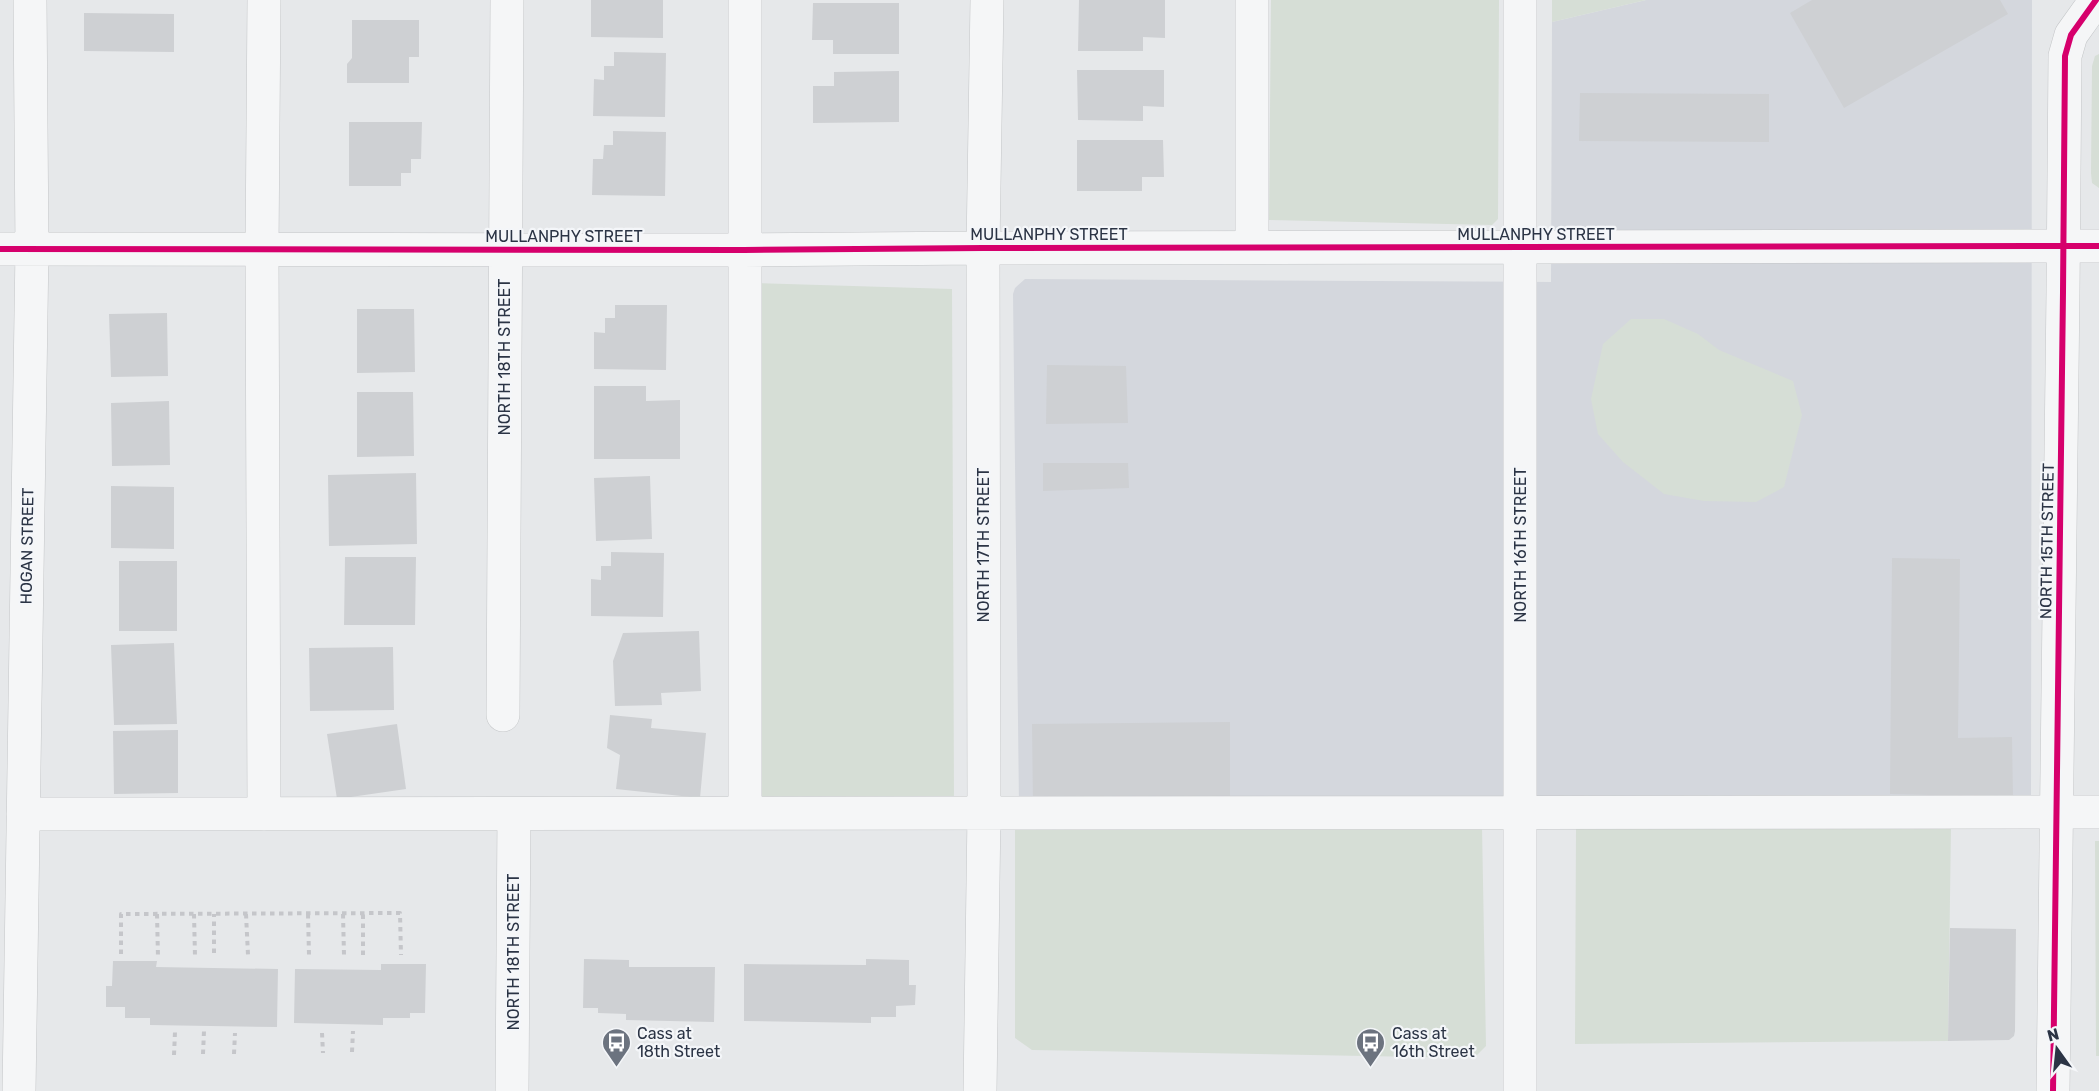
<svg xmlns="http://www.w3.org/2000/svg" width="2099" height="1091" viewBox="0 0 2099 1091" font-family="Rubik,sans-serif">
  <rect width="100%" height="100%" fill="#e6e8ea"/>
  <path fill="#d4d7dd" d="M1646,0H2032L2031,799L1019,806L1013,294L1015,288L1025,279L1551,282L1552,22Z"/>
  <path fill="#d6ded6" d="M1271,0H1499L1498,219L1492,225L1269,220Z
    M1552,0H1646L1552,22Z
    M2099,54V188L2092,183L2091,173L2092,66L2095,56Z
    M757,283L952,289L954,800L761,799Z
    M1631,319H1664L1698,334L1719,350L1793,381L1802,415L1784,487L1756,502L1704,501L1664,494L1623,462L1598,434L1591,399L1603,344Z
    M1482,827L1486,1046L1474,1058L1032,1050L1015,1038V829Z
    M1951,827L1948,1041L1575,1044L1576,829Z
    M2095,841H2099V1056H2096Z"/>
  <path fill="#ced0d3" d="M591,0H663V38L591,37Z
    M1079,0H1165V38L1143,37V51H1078Z
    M1812,0H2000L2008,14L1844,108L1790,13Z
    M813,3H899V54H833V40H812Z
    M84,13L174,14V52L84,51Z
    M352,20H419V57H409V83H347V64L352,58Z
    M614,52L666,53L665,117L593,116L594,79L604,80V66H614Z
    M1077,70H1164V107L1143,106V121L1078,120Z
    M899,71V122L813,123V86H834V72Z
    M1580,93L1769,94V142L1579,141Z
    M349,122H422L421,159H411V173H401V186H349Z
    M613,131L666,132L665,196L592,195L593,159H603L604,145H613Z
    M1077,140H1163L1164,177H1142V191H1077Z
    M615,305H667L666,370L594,369V332L605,333V318H615Z
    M357,309H414L415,372L357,373Z
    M167,313L168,376L111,377L109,314Z
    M1047,365L1126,366L1128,423L1046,424Z
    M594,386H646V401L680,400V459H594Z
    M357,392H413L414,456L357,457Z
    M169,401L170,465L112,466L111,403Z
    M1043,463H1128L1129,488L1043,491Z
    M416,473L417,544L329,546L328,475Z
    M650,476L652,539L596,541L594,478Z
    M111,486L174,487V549L111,548Z
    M611,552L664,553L663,617L591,616V579L601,580V566H611Z
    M345,557H416L415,625H344Z
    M1892,558L1960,559L1958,738L2012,737L2013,797L1890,794Z
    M119,561H177V631H119Z
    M699,631L701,691L661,693L662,705L615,706L613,661L623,633Z
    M174,643L177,724L114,725L111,645Z
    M393,647L394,710L310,711L309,648Z
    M610,715L652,719L651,728L706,733L700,798L616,789L620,755L607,748Z
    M1230,722V802L1033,805L1032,724Z
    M397,724L406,789L337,799L327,734Z
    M178,730V793L114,794L113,731Z
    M1950,928L2016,929L2015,1031L2014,1036L2009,1040L1948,1041Z
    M584,959L629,960V967H715L714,1022L626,1020V1014L598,1013V1008H583Z
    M866,959L909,960V985H916L915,1005L896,1006V1017H871V1023L744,1021V964L866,965Z
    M113,961H157L156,967L278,969L277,1027L150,1025V1018H125V1007H106V986H112Z
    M381,964H426L425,1013H410V1018H383V1025L294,1023L295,969L381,970Z"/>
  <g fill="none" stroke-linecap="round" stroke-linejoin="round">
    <defs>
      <path id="minor" d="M264,0L262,249L264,814
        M745,0V813
        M1252,0V247
        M1520,0V1091
        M0,249L744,250L983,248L2099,246
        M503,715L507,0
        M23,814L2099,812
        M19,1091L32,249L30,0
        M512,1091L514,814
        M980,1091L984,813L983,248L987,0
        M2053,1091L2063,292L2065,56L2071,35L2096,0"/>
    </defs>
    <use href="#minor" stroke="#c4c6c8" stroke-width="34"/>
    <path stroke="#c5c6ca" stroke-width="4" stroke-dasharray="4.5 4.5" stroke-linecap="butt" d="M157,914L158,957
      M194,914L195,956
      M246,914L248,955
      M308,914L309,955
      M343,914L344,955
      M214,953V914
      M121,954V914L400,913L401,955
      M363,955V914
      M322,1033L323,1053
      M352,1052L353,1031
      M203,1054L204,1031
      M234,1054L235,1033
      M174,1055L175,1032"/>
    <use href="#minor" stroke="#f5f6f7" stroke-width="33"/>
    <defs>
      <path id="cycleway" d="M0,249L744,250L983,248L2099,246
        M2053,1091L2063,292L2065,56L2071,35L2096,0"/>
    </defs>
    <use href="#cycleway" stroke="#f4f6f9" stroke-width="10"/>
    <use href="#cycleway" stroke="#d6006c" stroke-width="6"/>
  </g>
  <defs>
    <symbol id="bus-pin" viewBox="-11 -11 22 30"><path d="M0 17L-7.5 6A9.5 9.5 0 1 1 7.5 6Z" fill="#6c737f" stroke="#f4f6f9"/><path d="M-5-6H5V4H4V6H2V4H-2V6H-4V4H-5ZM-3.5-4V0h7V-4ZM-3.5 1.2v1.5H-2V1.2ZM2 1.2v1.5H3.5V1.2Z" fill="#fff"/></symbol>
  </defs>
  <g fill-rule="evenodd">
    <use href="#bus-pin" x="600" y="1026" width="33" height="45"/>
    <use href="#bus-pin" x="1354" y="1026" width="33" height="45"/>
  </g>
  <g text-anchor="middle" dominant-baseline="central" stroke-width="4.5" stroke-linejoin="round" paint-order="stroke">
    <g font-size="16" fill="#2b3445" stroke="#f4f6f9">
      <text x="1049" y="234">MULLANPHY STREET</text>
      <text x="1536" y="234">MULLANPHY STREET</text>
      <text x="564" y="236">MULLANPHY STREET</text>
      <text transform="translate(504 357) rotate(-90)">NORTH 18TH STREET</text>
      <text transform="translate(2047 541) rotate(-89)">NORTH 15TH STREET</text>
      <text transform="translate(983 545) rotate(-90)">NORTH 17TH STREET</text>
      <text transform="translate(1520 545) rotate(-90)">NORTH 16TH STREET</text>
      <text transform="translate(27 546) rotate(-89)">HOGAN STREET</text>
      <text transform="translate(513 952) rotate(-90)">NORTH 18TH STREET</text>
    </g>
    <g font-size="16" fill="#2b3445" stroke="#f4f6f9" text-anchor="start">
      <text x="637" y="1033">Cass at<tspan x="637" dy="18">18th Street</tspan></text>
      <text x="1392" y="1033">Cass at<tspan x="1392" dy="18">16th Street</tspan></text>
    </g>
  </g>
  <g transform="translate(2057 1049) rotate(345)" stroke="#f4f6f9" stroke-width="4.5" paint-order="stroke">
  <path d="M0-4.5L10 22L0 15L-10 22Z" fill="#2b3445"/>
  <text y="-9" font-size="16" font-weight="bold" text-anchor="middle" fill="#2b3445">N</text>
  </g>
</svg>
